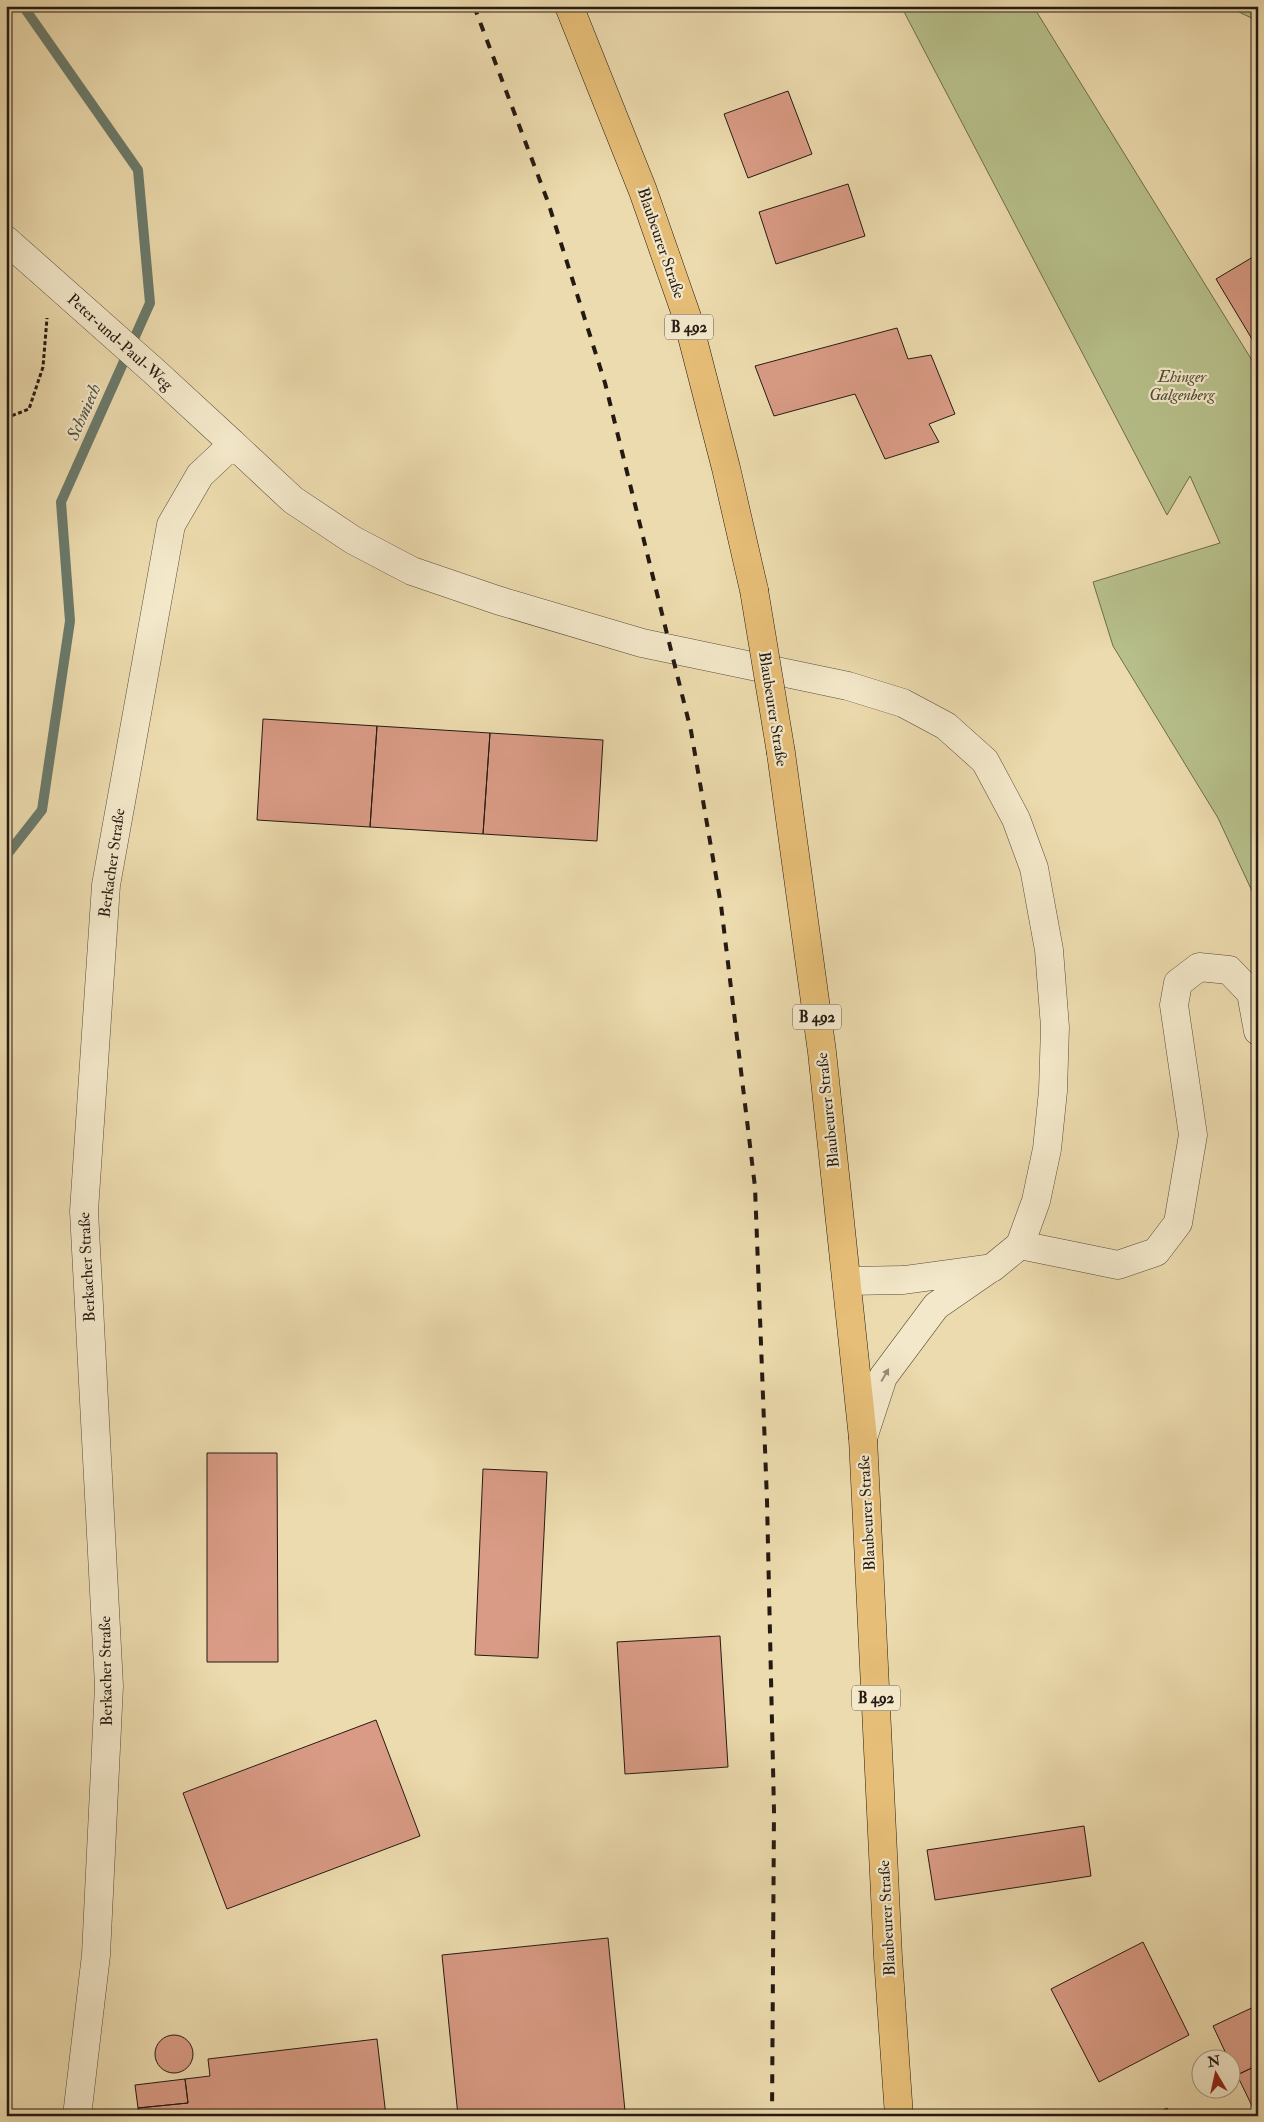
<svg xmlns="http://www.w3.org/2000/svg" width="1264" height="2122" viewBox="0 0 1264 2122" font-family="'IM FELL Double Pica',serif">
  <rect width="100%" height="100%" fill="#ecdbae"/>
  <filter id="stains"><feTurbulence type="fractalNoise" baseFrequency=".004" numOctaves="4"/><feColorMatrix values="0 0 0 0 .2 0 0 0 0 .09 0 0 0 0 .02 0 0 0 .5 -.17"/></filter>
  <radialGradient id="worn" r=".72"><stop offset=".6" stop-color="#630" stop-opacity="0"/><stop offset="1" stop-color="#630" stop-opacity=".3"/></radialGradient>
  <path fill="#b7c08b" stroke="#6e6d4f" d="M901,6H1033L1258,370V904L1218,818L1113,646L1093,582L1220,543L1190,476L1167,515Z
    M1226,6H1258V21Z"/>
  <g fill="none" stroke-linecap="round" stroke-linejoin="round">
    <path stroke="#6b7b6c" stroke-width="10" d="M6,856L42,810L70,621L61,502L150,303L138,170L23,6"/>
  </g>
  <path fill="#d99b85" stroke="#251a13" d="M788,91L812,154L748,178L724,114Z
    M848,184L865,236L776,264L759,212Z
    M1258,254V349L1216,279Z
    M897,328L908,359L931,355L955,414L929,424L939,442L885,459L855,394L774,416L755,366Z
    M263,719L377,726L370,827L257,820Z
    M377,726L490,733L483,834L370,827Z
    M490,733L603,740L597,841L483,834Z
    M207,1453H277L278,1662H207Z
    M483,1469L547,1472L538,1658L475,1655Z
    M720,1636L728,1767L625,1774L617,1642Z
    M376,1720L420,1836L227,1909L183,1793Z
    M1084,1826L1091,1876L935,1900L927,1850Z
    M608,1938L625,2111L574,2116H458L442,1955Z
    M1143,1942L1189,2035L1099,2082L1051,1989Z
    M1258,2005V2065L1237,2075L1232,2060H1229L1213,2026Z
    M155 2054a19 19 0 1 1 38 0a19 19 0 1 1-38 0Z
    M377,2039L386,2116H139L138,2108L188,2103L185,2079L210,2076L208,2059Z
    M1258,2065V2108L1254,2110L1237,2075Z
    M185,2079L188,2103L138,2108L135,2085Z
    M1167,2108L1171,2116H1152Z"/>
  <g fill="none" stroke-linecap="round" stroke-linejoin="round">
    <defs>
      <path id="minor" d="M6,240L156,373L233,444
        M1020,1245L1118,1265L1156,1252L1178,1223L1193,1135L1174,1005L1178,983L1199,967L1229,970L1251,993L1258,1031"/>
      <path id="tertiary" d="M863,1438L883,1377L936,1306L988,1270
        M77,2116L96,1955L109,1686L84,1211L106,885L171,525L200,475L233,444L293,500L353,540L412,571L497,600L642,643L848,686L903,703L946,726L985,761L1016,819L1034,868L1049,950L1055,1027L1053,1091L1047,1149L1036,1201L1020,1245L992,1268L904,1280L847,1281"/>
      <path id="primary" d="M569,6L643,191L687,317L726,468L754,590
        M781,753L822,1052L863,1438L888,1957L899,2116"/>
    </defs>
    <use href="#minor" stroke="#574a3a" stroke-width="29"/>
    <use href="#tertiary" stroke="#574a3a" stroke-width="29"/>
    <use href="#primary" stroke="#251a13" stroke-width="29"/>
    <path stroke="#251a13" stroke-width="3" stroke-dasharray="4 2.5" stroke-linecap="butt" d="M6,418L29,409L43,367L47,318"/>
    <use href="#minor" stroke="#f3e8ca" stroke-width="28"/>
    <use href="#tertiary" stroke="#f3e8ca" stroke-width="28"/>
    <use href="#primary" stroke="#e6be77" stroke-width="28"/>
    <path stroke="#251a13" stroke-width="4" stroke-dasharray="9 9" stroke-linecap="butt" d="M474,6L548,202L605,383L691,731L721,905L755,1187L767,1501L774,1811L772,2116"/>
    <defs>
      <path id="primary-bridge" d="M754,590L781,753"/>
    </defs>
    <use href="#primary-bridge" stroke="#251a13" stroke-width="29" stroke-linecap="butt"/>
    <use href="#primary-bridge" stroke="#e6be77" stroke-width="28"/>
  </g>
  <defs><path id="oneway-solid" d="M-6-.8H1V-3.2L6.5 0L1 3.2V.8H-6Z" transform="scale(1.25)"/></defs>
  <use fill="#968b78" href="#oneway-solid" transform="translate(885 1375) rotate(-60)"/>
  <g text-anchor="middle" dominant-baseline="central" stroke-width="4.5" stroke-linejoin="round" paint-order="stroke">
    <g fill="#f3e8ca" stroke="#63584a" stroke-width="1">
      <rect x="665" y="314.5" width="48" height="25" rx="4"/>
      <rect x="793" y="1004.5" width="48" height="25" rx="4"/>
      <rect x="852" y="1685.5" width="48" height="25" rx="4"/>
    </g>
    <g font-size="15" font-weight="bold" fill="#251a13">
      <text x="689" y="327">B 492</text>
      <text x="817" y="1017">B 492</text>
      <text x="876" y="1698">B 492</text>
    </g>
    <g font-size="16" fill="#251a13" stroke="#f3e8ca">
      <text transform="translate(661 243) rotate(71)">Blaubeurer Straße</text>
      <text transform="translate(120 342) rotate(42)">Peter-und-Paul-Weg</text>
      <text transform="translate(773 709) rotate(81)">Blaubeurer Straße</text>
      <text transform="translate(112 863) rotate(-82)">Berkacher Straße</text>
      <text transform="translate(828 1110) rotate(-96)">Blaubeurer Straße</text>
      <text transform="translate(87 1267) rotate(-93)">Berkacher Straße</text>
      <text transform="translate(867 1513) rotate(-93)">Blaubeurer Straße</text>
      <text transform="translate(106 1671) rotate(-91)">Berkacher Straße</text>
      <text transform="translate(887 1918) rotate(-93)">Blaubeurer Straße</text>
    </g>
    <g font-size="16" font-style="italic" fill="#514c37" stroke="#f3e8ca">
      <text x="1182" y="377">Ehinger<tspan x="1182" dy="18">Galgenberg</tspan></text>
    </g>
    <g font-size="18" font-style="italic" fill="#4e5247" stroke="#f3e8ca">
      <text transform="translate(84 412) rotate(-66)">Schmiech</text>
    </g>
  </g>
  <rect width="1264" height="2122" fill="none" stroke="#ecdbae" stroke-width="25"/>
  <rect x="8" y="8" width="1249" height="2107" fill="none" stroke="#251a13" stroke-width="2.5"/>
  <rect x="12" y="12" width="1239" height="2097" fill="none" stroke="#251a13"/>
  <g transform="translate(1216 2074) rotate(351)"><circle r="24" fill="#f3e8ca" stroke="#a19681"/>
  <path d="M0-4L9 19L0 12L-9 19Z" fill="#8f2418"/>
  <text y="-8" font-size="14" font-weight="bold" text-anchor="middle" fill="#251a13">N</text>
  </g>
  <rect width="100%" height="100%" filter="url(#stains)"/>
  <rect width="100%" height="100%" fill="url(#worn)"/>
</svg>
